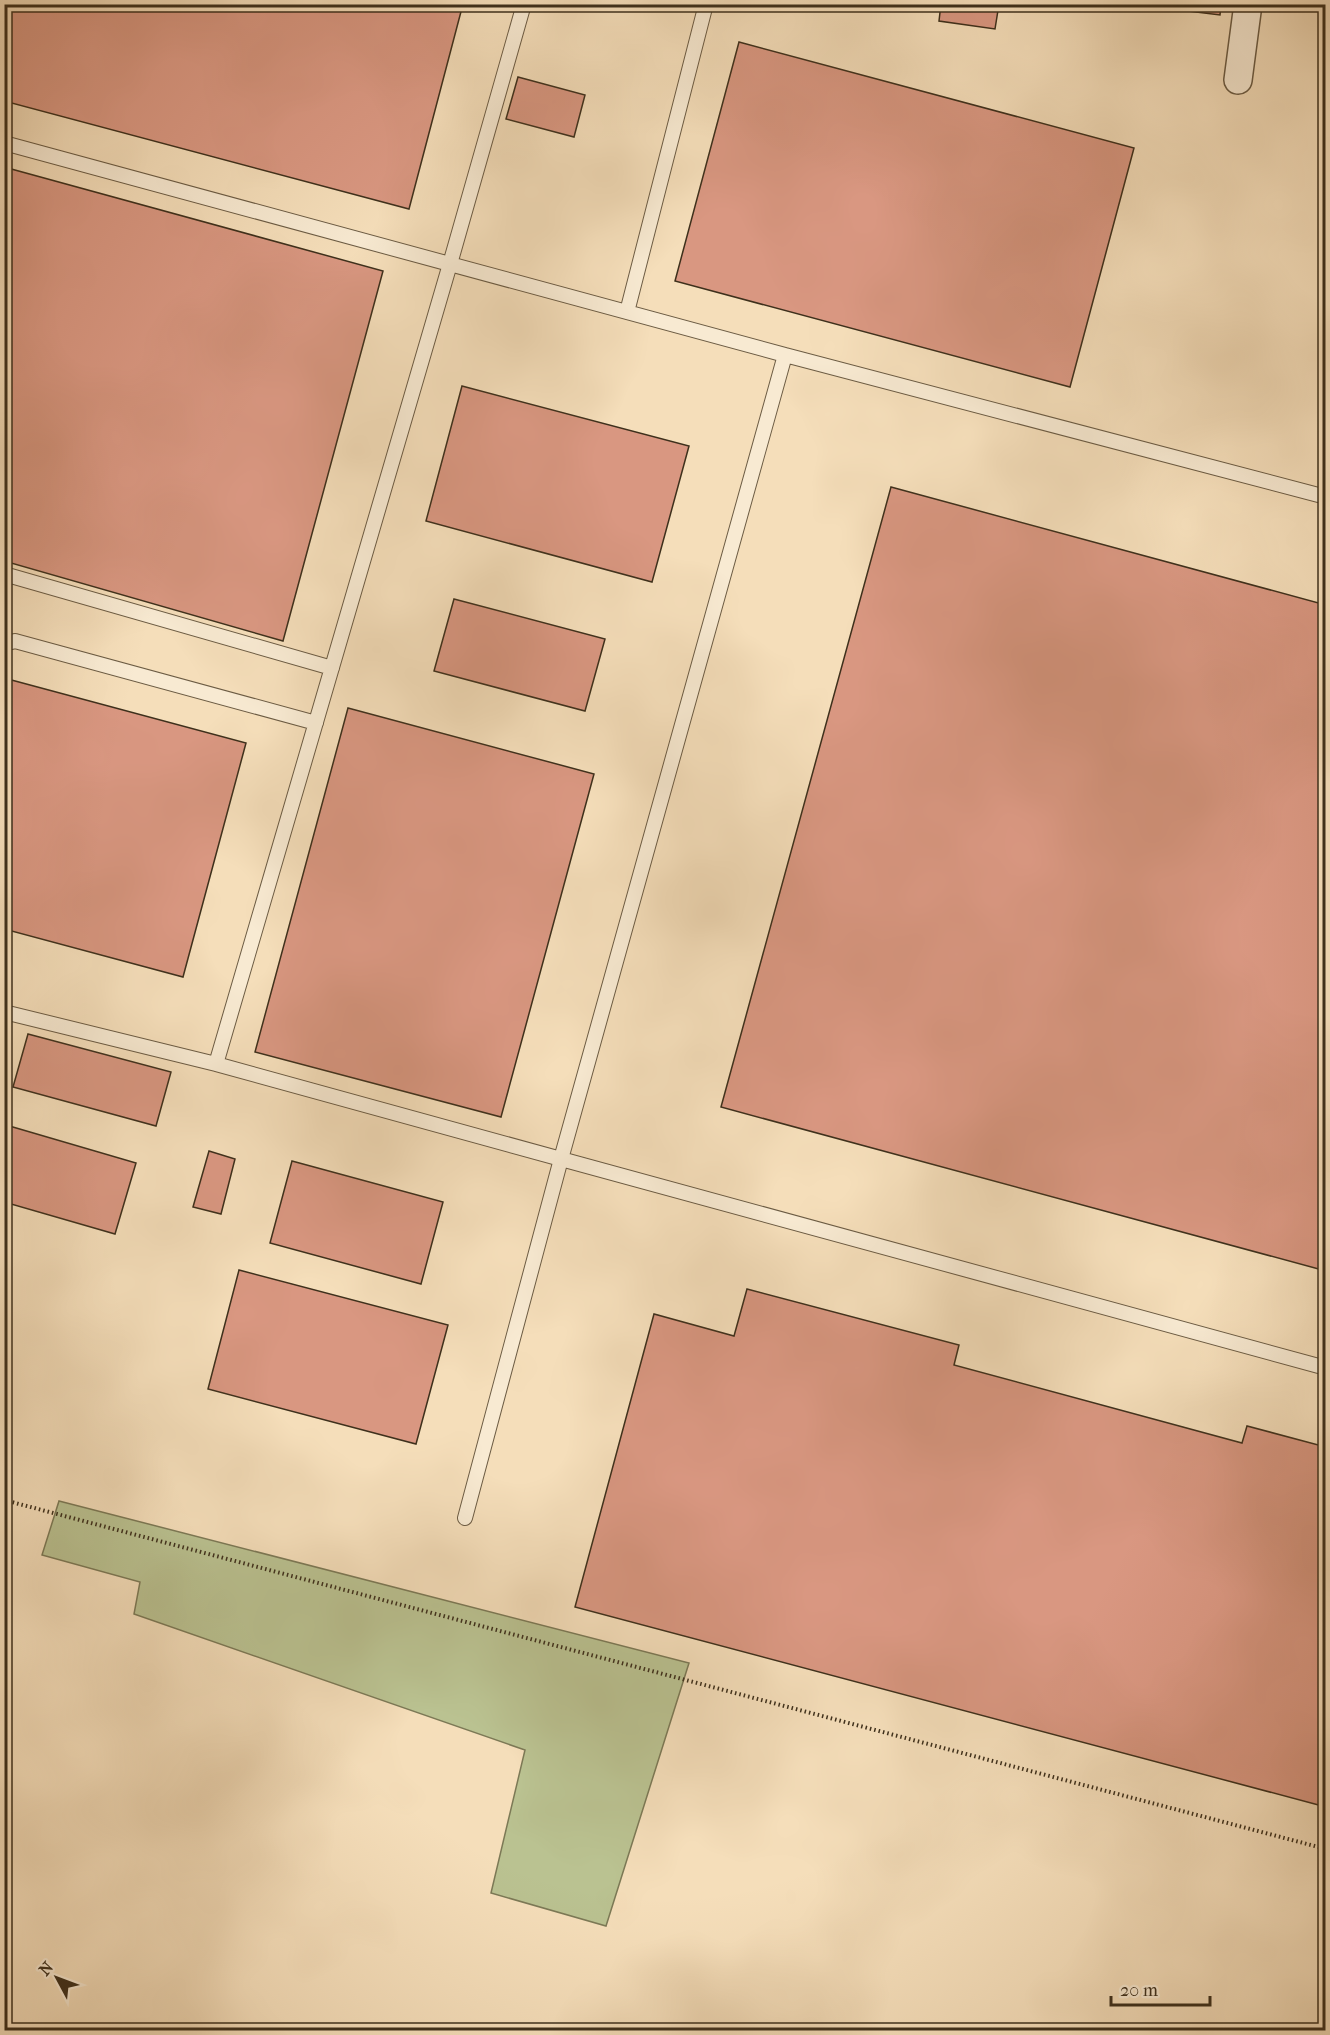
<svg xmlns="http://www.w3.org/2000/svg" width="1330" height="2035" viewBox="0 0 1330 2035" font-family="'IM FELL French Canon',serif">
  <rect width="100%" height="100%" fill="#f5deba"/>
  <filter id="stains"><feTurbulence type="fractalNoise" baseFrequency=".00333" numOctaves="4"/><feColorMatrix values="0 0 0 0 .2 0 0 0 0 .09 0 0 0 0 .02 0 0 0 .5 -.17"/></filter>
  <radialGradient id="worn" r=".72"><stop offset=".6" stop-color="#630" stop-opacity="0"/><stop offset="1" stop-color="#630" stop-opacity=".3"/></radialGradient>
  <path fill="#bac291" stroke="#7c7956" stroke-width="1.5" d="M59,1501L689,1663L606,1926L491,1893L525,1750L134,1614L140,1582L42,1555Z"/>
  <path fill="#d99781" stroke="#3e301c" stroke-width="1.5" d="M4,4H463L409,209L4,101Z
    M941,4H999L995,29L939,21Z
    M1165,4H1221L1220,15L1164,8Z
    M739,42L1134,148L1070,387L675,281Z
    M518,77L585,95L574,137L506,119Z
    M4,167L383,271L283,641L4,561Z
    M462,386L689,446L652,582L426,521Z
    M891,487L1326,605V1271L721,1107Z
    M454,599L605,639L585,711L434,671Z
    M4,678L246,743L183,977L4,929Z
    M348,708L594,774L501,1117L255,1052Z
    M28,1034L171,1072L156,1126L13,1087Z
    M6,1125L136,1163L115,1234L4,1202V1132Z
    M209,1151L235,1159L221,1214L193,1207Z
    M292,1161L443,1202L421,1284L270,1243Z
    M239,1270L448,1325L416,1444L208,1389Z
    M747,1289L959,1345L954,1365L1242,1443L1247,1426L1326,1447V1807L575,1607L654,1314L734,1336Z"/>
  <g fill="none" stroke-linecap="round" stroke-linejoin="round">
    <defs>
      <path id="service" d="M4,143L785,355L1326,497
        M627,312L706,4
        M785,355L561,1159L1326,1368
        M4,574L332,668
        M4,644L15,641L316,723
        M4,1012L216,1064L561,1159L465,1518
        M216,1064L450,264L524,4"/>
      <path id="minor" d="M1238,80L1248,4"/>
    </defs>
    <use href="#service" stroke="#6c5c44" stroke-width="16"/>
    <use href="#minor" stroke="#6c5c44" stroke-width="30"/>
    <path stroke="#3e301c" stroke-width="4" stroke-dasharray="1.5 3" stroke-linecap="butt" d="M4,1500L1326,1849"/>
    <use href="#service" stroke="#f8ead2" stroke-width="14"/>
    <use href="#minor" stroke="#f8ead2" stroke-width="27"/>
  </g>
  <rect width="1330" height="2035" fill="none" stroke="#f5deba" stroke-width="24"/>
  <rect x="6" y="6" width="1318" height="2023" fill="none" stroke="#3e301c" stroke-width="3"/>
  <rect x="12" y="12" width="1306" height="2011" fill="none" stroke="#3e301c" stroke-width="1.5"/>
  <g transform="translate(57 1978) rotate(311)" stroke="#f8ead2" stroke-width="4.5" paint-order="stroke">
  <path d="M0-4.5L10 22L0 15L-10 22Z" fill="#3e301c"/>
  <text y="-9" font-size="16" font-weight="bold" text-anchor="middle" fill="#3e301c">N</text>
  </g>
  <path d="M1111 1996v9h99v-9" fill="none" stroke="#3e301c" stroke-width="3"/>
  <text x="1120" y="1996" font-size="18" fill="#3e301c" stroke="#f8ead2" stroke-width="4.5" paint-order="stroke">20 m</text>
  <rect width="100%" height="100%" filter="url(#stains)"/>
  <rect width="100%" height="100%" fill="url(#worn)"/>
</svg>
